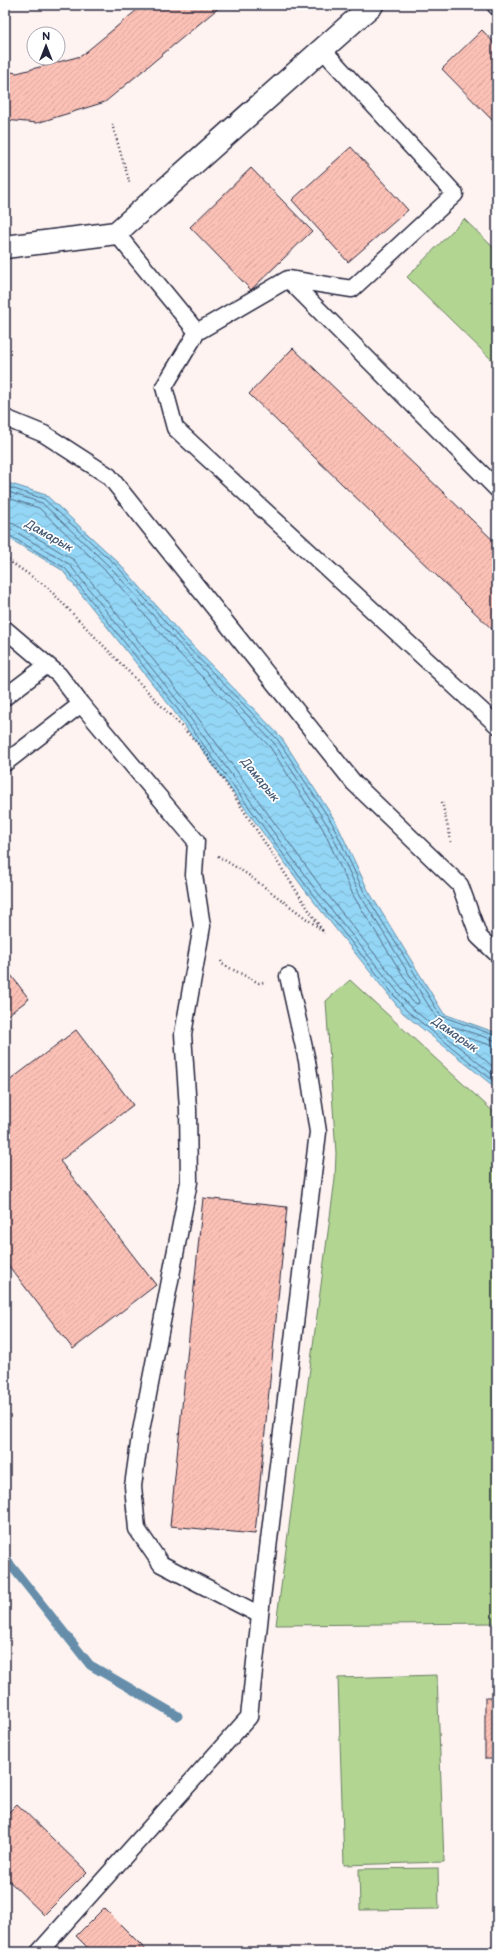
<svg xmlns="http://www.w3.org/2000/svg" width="502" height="1957" viewBox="0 0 502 1957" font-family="'Balsamiq Sans',sans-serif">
  <defs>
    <pattern id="water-waves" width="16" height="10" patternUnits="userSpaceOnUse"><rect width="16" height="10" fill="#94d6f5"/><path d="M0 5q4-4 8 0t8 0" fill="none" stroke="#7fb7d3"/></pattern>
    <pattern id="building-hatch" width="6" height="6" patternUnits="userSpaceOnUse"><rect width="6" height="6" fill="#fcc1b6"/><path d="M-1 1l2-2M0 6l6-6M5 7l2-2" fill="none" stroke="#d8a69d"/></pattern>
  </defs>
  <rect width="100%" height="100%" fill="#fef3f0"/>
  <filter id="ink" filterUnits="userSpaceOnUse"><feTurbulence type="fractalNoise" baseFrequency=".025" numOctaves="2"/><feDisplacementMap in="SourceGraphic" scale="8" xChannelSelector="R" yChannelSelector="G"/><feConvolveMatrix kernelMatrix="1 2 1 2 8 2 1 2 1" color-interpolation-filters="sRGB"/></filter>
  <g filter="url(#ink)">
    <path fill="#b2d691" stroke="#6a7c66" d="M464,219L497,251V365L407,277Z
      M350,980L497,1115V1623L276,1625L335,1179L336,1153L326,1001Z
      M437,1675L444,1862L344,1865L338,1678Z
      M438,1868L439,1909L360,1910L359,1869Z"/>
    <path fill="url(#water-waves)" stroke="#668eab" d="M5,482L46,495L120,564L182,635L281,737L336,822L368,890L444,1014L497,1033V1089L403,1013L307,893L170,706L62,570L5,536Z"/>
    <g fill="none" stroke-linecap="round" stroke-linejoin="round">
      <path stroke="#506a85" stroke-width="1" d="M5,486L44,499L117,566L179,638L278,740L332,823L364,892L441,1016L497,1036
        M5,491L42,503L113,570L176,641L274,743L328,826L360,895L437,1019L442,1023L497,1041
        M5,497L39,508L109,574L171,645L270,747L323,829L354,897L419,1001L418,1004L413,1002L319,884L182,696L74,560L14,524L5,522
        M5,528L11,529L69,564L177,700L314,888L409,1006L497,1078
        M5,533L65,568L173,703L310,891L406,1010L497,1084
        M497,1047L461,1036L459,1038L497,1070"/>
      <path stroke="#668eab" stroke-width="9" d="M5,1558L90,1665L178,1716"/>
    </g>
    <path fill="url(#building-hatch)" stroke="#22223b" d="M143,5H222L105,102L37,123L5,120V71L17,73L81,56Z
      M482,30L497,46V125L442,69Z
      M351,147L408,210L348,262L292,200Z
      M251,168L312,231L251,290L190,227Z
      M293,348L497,544V634L249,394Z
      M5,967L29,999L5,1017Z
      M76,1030L133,1105L60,1161L156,1285L73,1349L5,1261V1084Z
      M203,1198L287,1207L255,1534L170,1526Z
      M485,1698H497V1759H485Z
      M17,1804L87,1872L44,1915L5,1877V1816Z
      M104,1908L148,1952H92L76,1936Z"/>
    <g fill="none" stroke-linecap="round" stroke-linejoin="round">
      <defs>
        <path id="service" d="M495,5L497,7
          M322,49L455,194L352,289L288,279L197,332L164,387L175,428L497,725
          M116,233L197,332
          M288,279L497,489
          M5,418L44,434L109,476L354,783L460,885L479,937L497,954
          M5,629L59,675L81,704L196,841L194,875L202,926L183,1034L188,1109L189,1182L140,1436L133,1486L137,1529L161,1564L260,1615
          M5,697L47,665
          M5,763L81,704
          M39,1952L249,1717L260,1615L318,1132L307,1061L288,976"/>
        <path id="minor" d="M5,247L116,233L372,5"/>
      </defs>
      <use href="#service" stroke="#22223b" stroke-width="19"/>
      <use href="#minor" stroke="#22223b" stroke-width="25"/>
      <path stroke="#22223b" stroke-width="2.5" stroke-dasharray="1 3" stroke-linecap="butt" d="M112,124L130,184
        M5,558L47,587L204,750L324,933
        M442,802L451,842
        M218,856L247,874L323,931
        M221,961L222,964L259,983L265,982"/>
      <use href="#service" stroke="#fff" stroke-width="16"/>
      <use href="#minor" stroke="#fff" stroke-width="22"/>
    </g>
  </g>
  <g text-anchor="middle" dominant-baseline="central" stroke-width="3.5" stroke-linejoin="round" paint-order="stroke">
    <g font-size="12" font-style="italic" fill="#445873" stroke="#fff">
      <text transform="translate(49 536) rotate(30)">Дамарык</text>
      <text transform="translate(260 780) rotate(51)">Дамарык</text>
      <text transform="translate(455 1035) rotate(35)">Дамарык</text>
    </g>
  </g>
  <rect width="502" height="1957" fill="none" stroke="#fff" stroke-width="20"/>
  <rect x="10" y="10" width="482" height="1937" fill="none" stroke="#22223b" stroke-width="1.5" filter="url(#ink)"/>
  <g transform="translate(46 46)"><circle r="19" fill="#ffffff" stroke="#a7a7b1"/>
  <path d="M0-3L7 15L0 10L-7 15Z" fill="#22223b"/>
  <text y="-6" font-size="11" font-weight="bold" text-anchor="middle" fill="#22223b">N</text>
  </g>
</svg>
